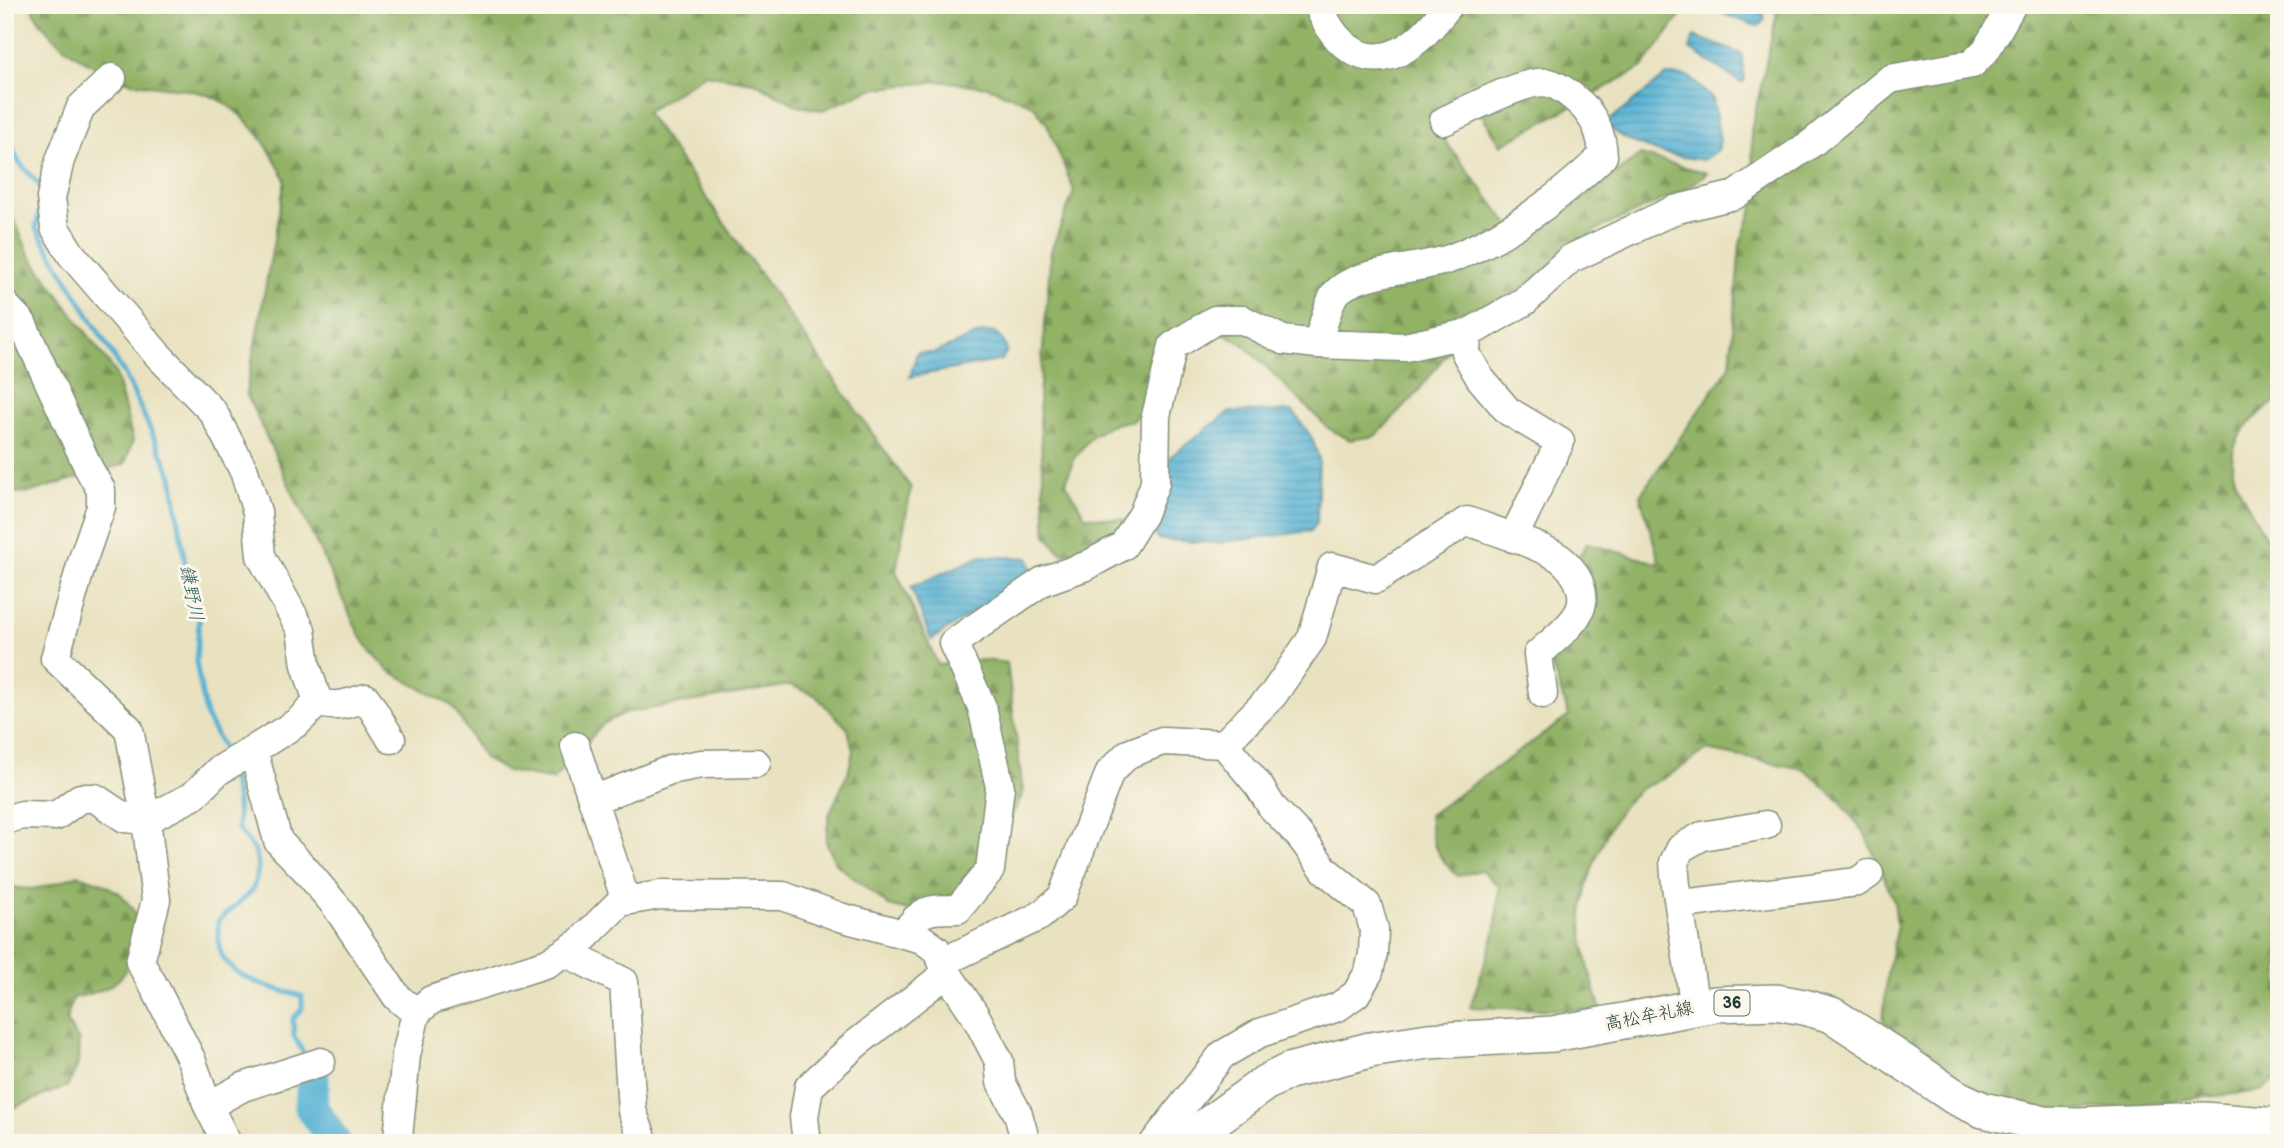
<svg xmlns="http://www.w3.org/2000/svg" width="2284" height="1148" viewBox="0 0 2284 1148" font-family="'Balsamiq Sans','Klee One',sans-serif">
  <defs>
    <pattern id="forest-firs" width="22" height="20" patternUnits="userSpaceOnUse" patternTransform="scale(1.75)"><rect width="22" height="20" fill="#92b266"/><path d="M5 1l3.5 6h-7zM16 11l3.5 6h-7z" fill="#779255"/></pattern>
    <pattern id="water-rules" width="6" height="5" patternUnits="userSpaceOnUse" patternTransform="scale(1.75)"><rect width="6" height="5" fill="#57b2d4"/><path d="M0 2.5h6" fill="none" stroke="#4792ad"/></pattern>
  </defs>
  <rect width="100%" height="100%" fill="#fbf7ec"/>
  <filter id="ink" filterUnits="userSpaceOnUse"><feTurbulence type="fractalNoise" baseFrequency=".0143" numOctaves="2"/><feDisplacementMap in="SourceGraphic" scale="14" xChannelSelector="R" yChannelSelector="G"/><feConvolveMatrix kernelMatrix="1 2 1 2 8 2 1 2 1" color-interpolation-filters="sRGB"/></filter>
  <filter id="wash" filterUnits="userSpaceOnUse"><feTurbulence type="fractalNoise" baseFrequency=".00686" numOctaves="4" result="noise"/><feDisplacementMap in="SourceGraphic" scale="28" xChannelSelector="R" yChannelSelector="G"/><feGaussianBlur stdDeviation="1.57" result="paint"/><feColorMatrix in="noise" values="0 0 0 0 0 0 0 0 0 0 0 0 0 0 0 0 0 1.4 0 .05"/><feComposite in="paint" operator="in"/></filter>
  <g filter="url(#wash)">
    <rect width="100%" height="100%" fill="#e9e2c1"/>
    <path fill="url(#forest-firs)" stroke="#58784d" stroke-width="2" d="M30,5H1688L1643,67L1501,145L1470,96L1436,129L1523,243L1640,155L1707,173L1687,189L1596,230L1457,340L1413,398L1375,436L1350,440L1328,428L1242,343L1220,332L1196,340L1133,420L1110,425L1091,437L1074,458L1066,483L1085,516L1130,520L1104,552L1062,554L1046,535L1039,397L1051,251L1074,191L1047,124L1033,105L988,87L941,81L871,89L823,110L798,106L754,82L705,74L646,112L911,488L896,571L938,665L984,660L1007,663L1023,793L1003,835L956,894L913,912L889,906L835,863L826,841L829,815L848,773L853,751L848,729L815,695L790,685L624,713L603,724L553,780L505,771L484,758L452,706L388,670L371,652L358,632L246,393L285,180C270,145 240,103 201,93C178,87 154,87 131,82C104,75 62,50 45,28C39,21 35,13 30,5Z
      M1770,5H2279V402C2269,403 2260,414 2253,420C2217,455 2234,480 2254,516C2262,530 2269,546 2279,559V1077L2260,1091L2069,1112L1975,1100L1883,1021L1887,975L1897,925L1894,901L1866,836L1839,800L1804,769L1706,750C1693,759 1680,769 1666,777C1659,782 1649,783 1642,788C1610,810 1581,885 1582,922C1583,953 1592,982 1601,1011L1470,1007L1495,933L1499,886L1481,870L1458,876C1435,855 1432,846 1429,815L1569,716L1548,655L1582,629L1575,563L1587,543L1660,564L1640,495L1730,366L1740,244L1755,201L1751,131L1777,13Z
      M5,199L29,254L115,372L133,440L125,464L31,492L5,493Z
      M79,875L102,883L121,894L136,914C129,970 133,985 73,998L66,1021L79,1041L78,1064L68,1086L5,1111V882C27,898 56,882 79,875Z"/>
    <path fill="url(#water-rules)" stroke="#3b7884" stroke-width="2" d="M1712,5H1760L1765,19L1760,25L1756,26L1718,12Z
      M1694,36L1742,54L1745,80L1741,83L1690,49Z
      M1667,75L1688,76L1713,99L1720,141L1718,150L1704,160C1670,156 1631,148 1605,124Z
      M994,332L1004,342L1007,351L1002,360L910,377L917,352L934,353L981,333Z
      M1293,411L1312,438L1319,459L1317,522L1311,531L1218,543L1160,540L1151,530L1171,456L1229,412Z
      M981,556L1028,558L1033,573L931,640L911,587Z"/>
    <g fill="none" stroke-linecap="round" stroke-linejoin="round">
      <path stroke="#57b2d4" stroke-width="5" d="M5,128L18,161L43,189
        M40,209L36,228L125,375L172,476L190,595L199,621L196,662L206,716L222,746L225,757
        M230,773L237,800L238,829L255,851L258,864L257,876L252,891L218,921C219,931 217,944 221,953C231,980 278,990 302,996V1009L293,1019L294,1036L307,1059"/>
      <path stroke="#57b2d4" stroke-width="33" d="M311,1069L313,1081L311,1107L335,1143"/>
    </g>
  </g>
  <g filter="url(#ink)">
    <g fill="none" stroke-linecap="round" stroke-linejoin="round">
      <defs>
        <path id="minor" d="M1318,5C1340,57 1378,77 1424,34C1433,25 1441,15 1449,5
          M112,78L81,107L60,160L51,198L55,228L71,254L157,354L213,412L244,471L257,512L261,556L301,630L306,665L318,702L298,722L253,750L278,841L305,869L336,906L397,997L416,1013
          M5,305L22,323L89,469L101,490V507L83,559L55,658L129,729L146,820L156,900L140,962L155,988L191,1059L208,1106L227,1143
          M1317,344C1321,333 1329,301 1335,294C1357,269 1421,270 1452,258C1509,236 1560,197 1603,156C1602,135 1596,119 1581,104C1572,96 1561,86 1549,83C1528,77 1466,111 1444,121
          M1513,538L1560,442L1508,411L1480,378L1465,352L1469,333L1525,301L1570,259L1674,210L1735,195L1812,143L1890,79L1972,64L1986,50L2012,5
          M318,702C335,709 349,703 366,698L391,739
          M1224,744L1273,695L1312,638L1332,567L1376,579L1467,521C1495,531 1526,540 1553,554C1570,563 1587,586 1581,607C1576,624 1551,642 1538,654L1543,694
          M575,746L626,901
          M593,800L670,770L701,764L756,763
          M5,820L22,815L56,816L80,798H95L125,818L146,820L193,796L218,771L253,750
          M1680,912L1691,903L1857,882L1869,874
          M904,934C921,908 929,909 958,909L990,870L1000,787L982,707L953,643L1043,581L1086,566L1123,546L1143,514L1155,483L1156,416L1173,346L1215,320H1243L1283,340L1317,344L1405,347L1469,333
          M565,952L624,982L632,1111L644,1143
          M1695,1008L1676,886L1674,862L1681,848L1702,836L1766,825
          M208,1106L243,1087L321,1062
          M395,1143L398,1138L406,1055L416,1013L431,1000L548,963L579,943L620,902L660,895L783,896L840,917L922,939L937,950L947,973L975,1015L999,1061L1001,1082L1018,1114L1026,1143
          M807,1143L804,1117L809,1087L857,1043L947,973L949,959L1040,916L1062,897L1110,772L1128,754L1162,741L1224,744L1259,786L1272,807L1299,835L1325,870L1367,905L1374,929L1373,954L1369,972L1356,994L1338,1007L1260,1033L1222,1055L1154,1143"/>
        <path id="major" d="M1183,1143L1265,1083L1289,1071L1370,1050L1428,1041L1553,1034L1715,1004L1776,1002L1804,1007L1832,1015L1880,1046L1955,1097L1983,1110L2045,1124L2078,1125L2204,1120L2279,1126"/>
      </defs>
      <use href="#minor" stroke="#84907a" stroke-width="31"/>
      <use href="#major" stroke="#84907a" stroke-width="38"/>
      <use href="#minor" stroke="#fff" stroke-width="28"/>
      <use href="#major" stroke="#fff" stroke-width="35"/>
    </g>
  </g>
  <g text-anchor="middle" dominant-baseline="central" stroke-width="6" stroke-linejoin="round" paint-order="stroke">
    <rect fill="#fbf7ec" stroke="#61756b" stroke-width="2" x="1714.5" y="990.5" width="35" height="25" rx="5"/>
    <g font-size="16" font-weight="bold" fill="#1f3d34">
      <text x="1732" y="1003">36</text>
    </g>
    <g font-size="18" fill="#1f3d34" stroke="#fbf7ec">
      <text transform="translate(1649 1016) rotate(-11)">高松牟礼線</text>
    </g>
    <g font-size="19" font-style="italic" fill="#306064" stroke="#fbf7ec">
      <text transform="translate(191 593) rotate(79)">鎌野川</text>
    </g>
  </g>
  <rect width="2284" height="1148" fill="none" stroke="#fbf7ec" stroke-width="28"/>
</svg>
